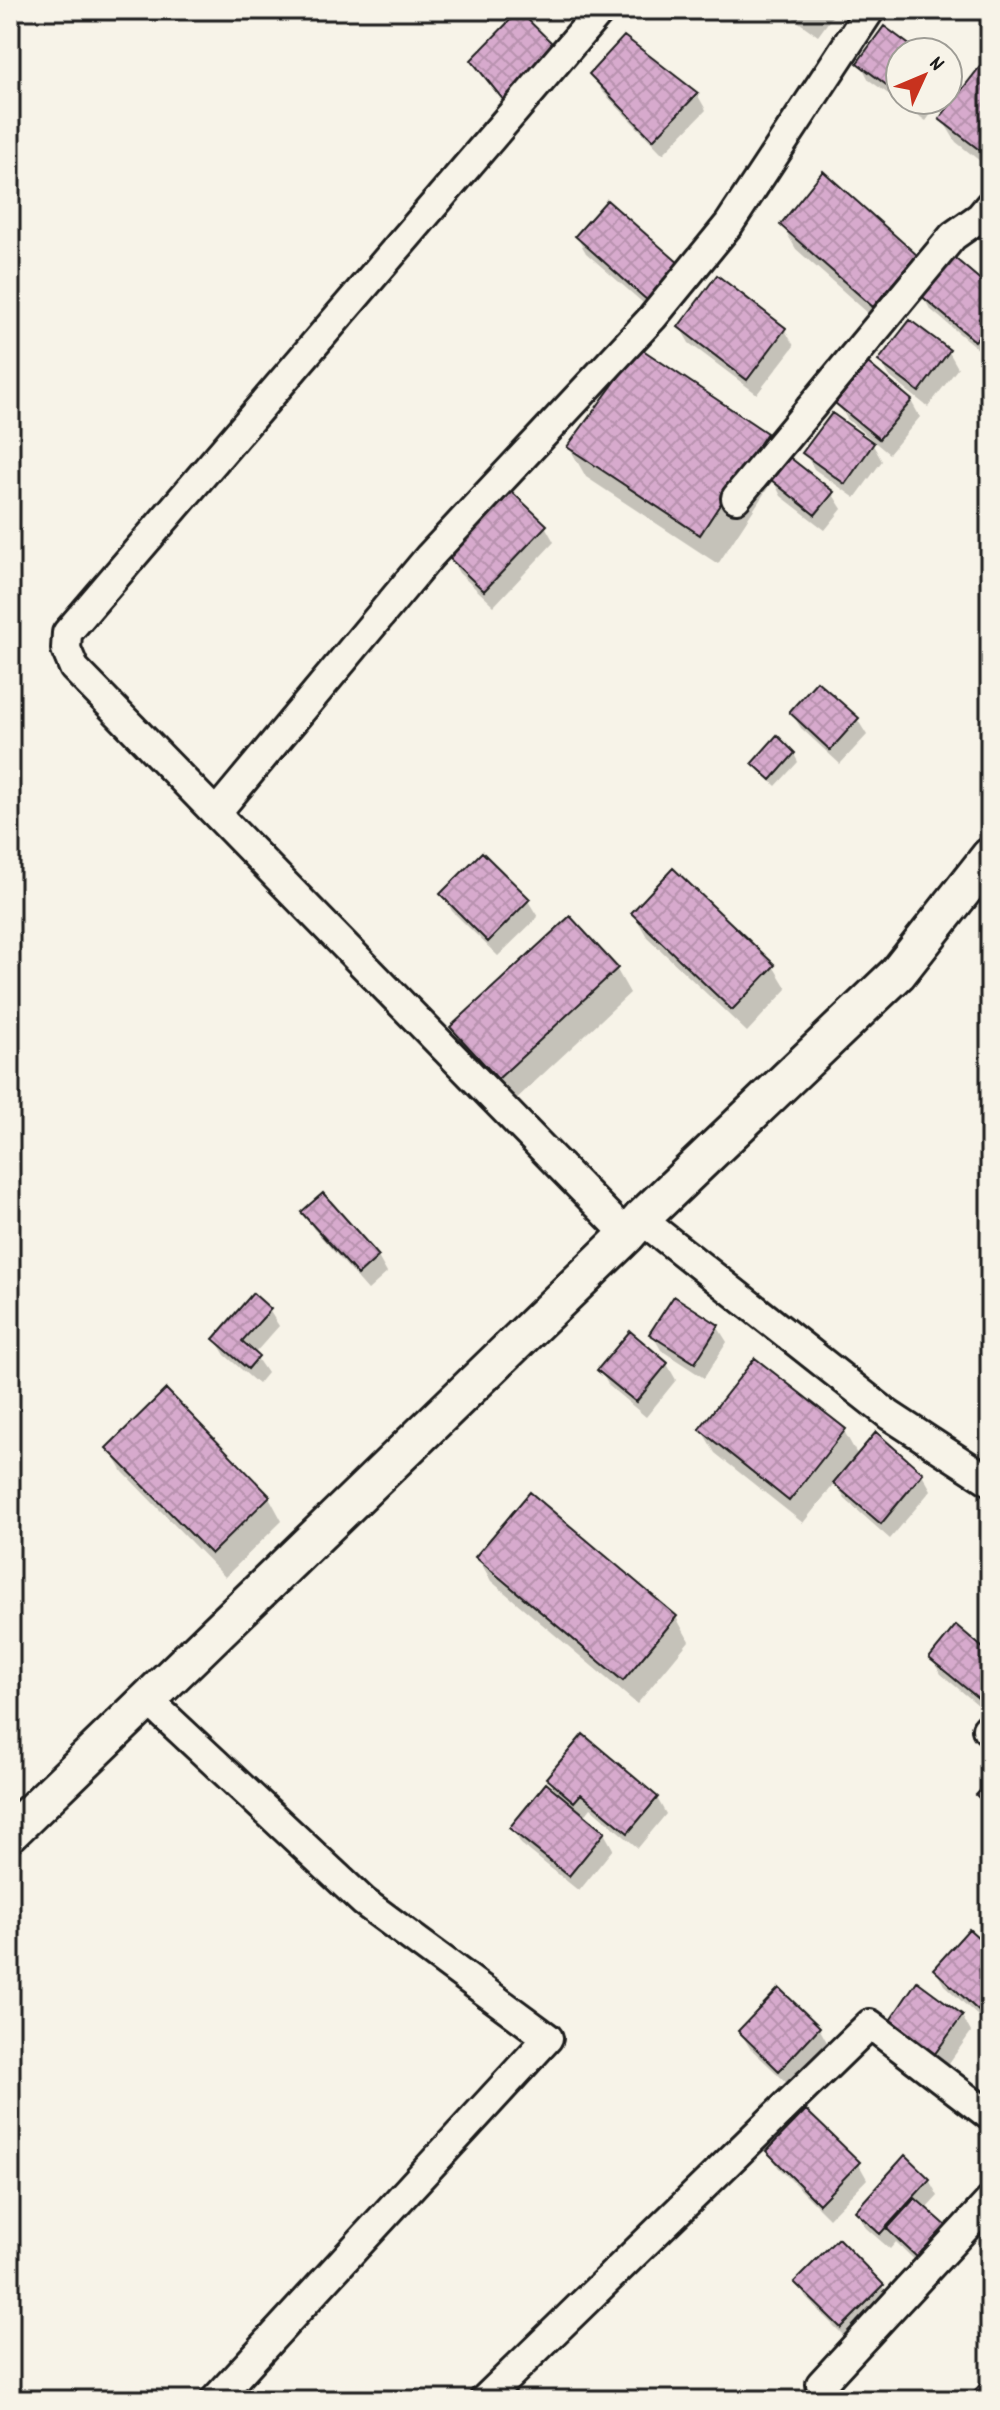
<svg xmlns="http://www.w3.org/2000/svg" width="1000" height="2410" viewBox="0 0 1000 2410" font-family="Dekko,sans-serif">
  <defs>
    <pattern id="building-cross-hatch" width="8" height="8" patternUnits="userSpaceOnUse" patternTransform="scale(2)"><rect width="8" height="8" fill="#d7aacd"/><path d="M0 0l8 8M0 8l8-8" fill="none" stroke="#b892af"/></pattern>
  </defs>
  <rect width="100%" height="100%" fill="#f7f3e8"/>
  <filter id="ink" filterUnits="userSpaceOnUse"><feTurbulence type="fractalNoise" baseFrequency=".0125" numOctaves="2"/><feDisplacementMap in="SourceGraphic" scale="16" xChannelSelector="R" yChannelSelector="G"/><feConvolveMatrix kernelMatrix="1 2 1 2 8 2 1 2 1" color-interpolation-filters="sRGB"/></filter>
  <g filter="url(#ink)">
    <path fill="#0003" d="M782,10H831L834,14L818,36Z
      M970,10H990V24Z
      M519,14L515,117L483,76L473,60Z
      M885,29L916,52H900V100H941L926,121L869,80L860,63Z
      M990,65V169L956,142L942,119Z
      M592,74L697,94L706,110L663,154L601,90Z
      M823,174L916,257L930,282L990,291V349L985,355L930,309L920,292L887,330L796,249L782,225Z
      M607,203L658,316L586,253L577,237Z
      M680,327L785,330L794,346L757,394L689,343Z
      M949,352L958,368L928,407L890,377L881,361Z
      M911,401L920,417L889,454L847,419L838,403Z
      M832,415L873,445L882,461L855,498L814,469L805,453Z
      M766,434L784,465L832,493L842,509L825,530L781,496L773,480L718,564L586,477L569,447Z
      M545,526L554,542L494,606L459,573L450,557Z
      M791,712L857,719L867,735L840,764L801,728Z
      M777,738L794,754L798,762L776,786L759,770L754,763Z
      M443,895L528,901L538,917L498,956L452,911Z
      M634,914L773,966L787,989L747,1032L647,937Z
      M570,918L617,970L630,993L513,1102L466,1050L452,1027Z
      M322,1196L378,1257L387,1273L368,1290L313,1228L304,1212Z
      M269,1310L279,1326L254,1354L267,1373L258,1384L225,1355L215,1339Z
      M717,1326L727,1342L704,1378L661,1350L652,1334Z
      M630,1334L667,1364L676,1380L646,1417L609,1386L600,1370Z
      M701,1429L844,1431L858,1456L922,1474L931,1490L890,1539L845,1499L835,1483L803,1523L715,1453Z
      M109,1448L269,1497L282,1521L225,1577L123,1472Z
      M478,1557L676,1617L689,1641L637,1704L491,1581Z
      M990,1657V1715L941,1674L931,1658Z
      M548,1778L657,1798L666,1814L638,1848L591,1808L584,1817L604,1833L613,1849L579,1891L521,1844L512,1828L558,1795Z
      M990,1783V1814L978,1795Z
      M990,1951V2027L944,1985L935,1969Z
      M962,2016L971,2032L944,2070L900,2038Z
      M819,2028L828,2044L789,2085L750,2048L740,2032Z
      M769,2152L858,2163L867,2179L829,2218L778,2167Z
      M929,2180L938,2196L925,2210L929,2274L896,2242L890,2249L866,2228L857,2212Z
      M797,2282L883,2286L892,2302L851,2343L806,2298Z"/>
    <path fill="url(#building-cross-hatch)" stroke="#1c1c1c" stroke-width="2" d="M519,11L554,45L505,102L471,60Z
      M884,26L919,52H900V95L857,63Z
      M624,36L698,93L653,140L589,74Z
      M986,59L990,62V158L939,119Z
      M823,171L917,255L873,307L780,225Z
      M607,200L680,264L648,301L575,236Z
      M950,254L990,288V306L979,319L987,326L975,341L918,293Z
      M717,275L786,328L747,380L678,327Z
      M910,320L950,350L919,392L878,361Z
      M640,348L767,433L700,535L567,447Z
      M868,363L912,400L879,439L835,403Z
      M832,413L874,443L845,484L802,453Z
      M788,456L834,492L815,515L770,479Z
      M511,491L547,525L484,591L448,557Z
      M817,681L859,718L830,750L789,712Z
      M777,735L795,753L771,780L752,763Z
      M482,852L530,899L488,942L440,894Z
      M673,868L775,965L732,1010L631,913Z
      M570,916L618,968L498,1079L450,1027Z
      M323,1193L379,1256L358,1275L301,1212Z
      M253,1293L271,1309L242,1341L259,1356L248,1369L213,1339Z
      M674,1296L719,1325L695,1363L649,1334Z
      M630,1331L668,1363L636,1402L597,1370Z
      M755,1358L846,1429L789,1501L699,1429Z
      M166,1389L270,1496L211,1554L106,1448Z
      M876,1432L923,1473L881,1524L833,1483Z
      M530,1492L677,1616L623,1681L475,1557Z
      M956,1625L990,1654V1708L929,1658Z
      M583,1734L658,1797L628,1833L581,1794L574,1802L546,1778Z
      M990,1780V1808L976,1795Z
      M546,1783L605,1832L569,1876L509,1828Z
      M969,1929L990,1948V2009L984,2016L933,1969Z
      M917,1981L963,2015L934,2055L889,2022Z
      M779,1988L820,2027L779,2071L738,2031Z
      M806,2110L860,2162L819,2204L766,2151Z
      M905,2155L930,2179L880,2234L855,2211Z
      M915,2198L948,2227L919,2259L887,2229Z
      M838,2238L884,2285L841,2328L794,2282Z
      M990,2375V2400H971L968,2397Z"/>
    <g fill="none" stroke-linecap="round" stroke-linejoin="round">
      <defs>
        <path id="minor" d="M601,10L67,633L66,649L74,668L627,1235
          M736,498L953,236L980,217L990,205
          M216,813L429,557L653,317L729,224L870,10
          M641,1219L889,1415L990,1481
          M148,1700L364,1902L548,2038L215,2400
          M987,1729L990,1726
          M821,2384L990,2201
          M484,2400L870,2024L990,2116"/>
        <path id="tertiary" d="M10,1833L627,1235L641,1219L898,973L990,856"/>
      </defs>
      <use href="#minor" stroke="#1c1c1c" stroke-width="34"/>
      <use href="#tertiary" stroke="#1c1c1c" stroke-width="42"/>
      <use href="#minor" stroke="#f7f3e8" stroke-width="28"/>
      <use href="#tertiary" stroke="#f7f3e8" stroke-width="36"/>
    </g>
  </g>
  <rect width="1000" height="2410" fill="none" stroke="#f7f3e8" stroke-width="40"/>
  <rect x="20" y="20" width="960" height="2370" fill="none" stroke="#1c1c1c" stroke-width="3" filter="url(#ink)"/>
  <g transform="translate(924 76) rotate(46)"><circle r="38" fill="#f7f3e8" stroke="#9f9d96" stroke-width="2"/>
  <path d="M0-6L14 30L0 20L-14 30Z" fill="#c8321e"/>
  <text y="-12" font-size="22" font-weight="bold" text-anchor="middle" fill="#1c1c1c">N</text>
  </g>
</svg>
